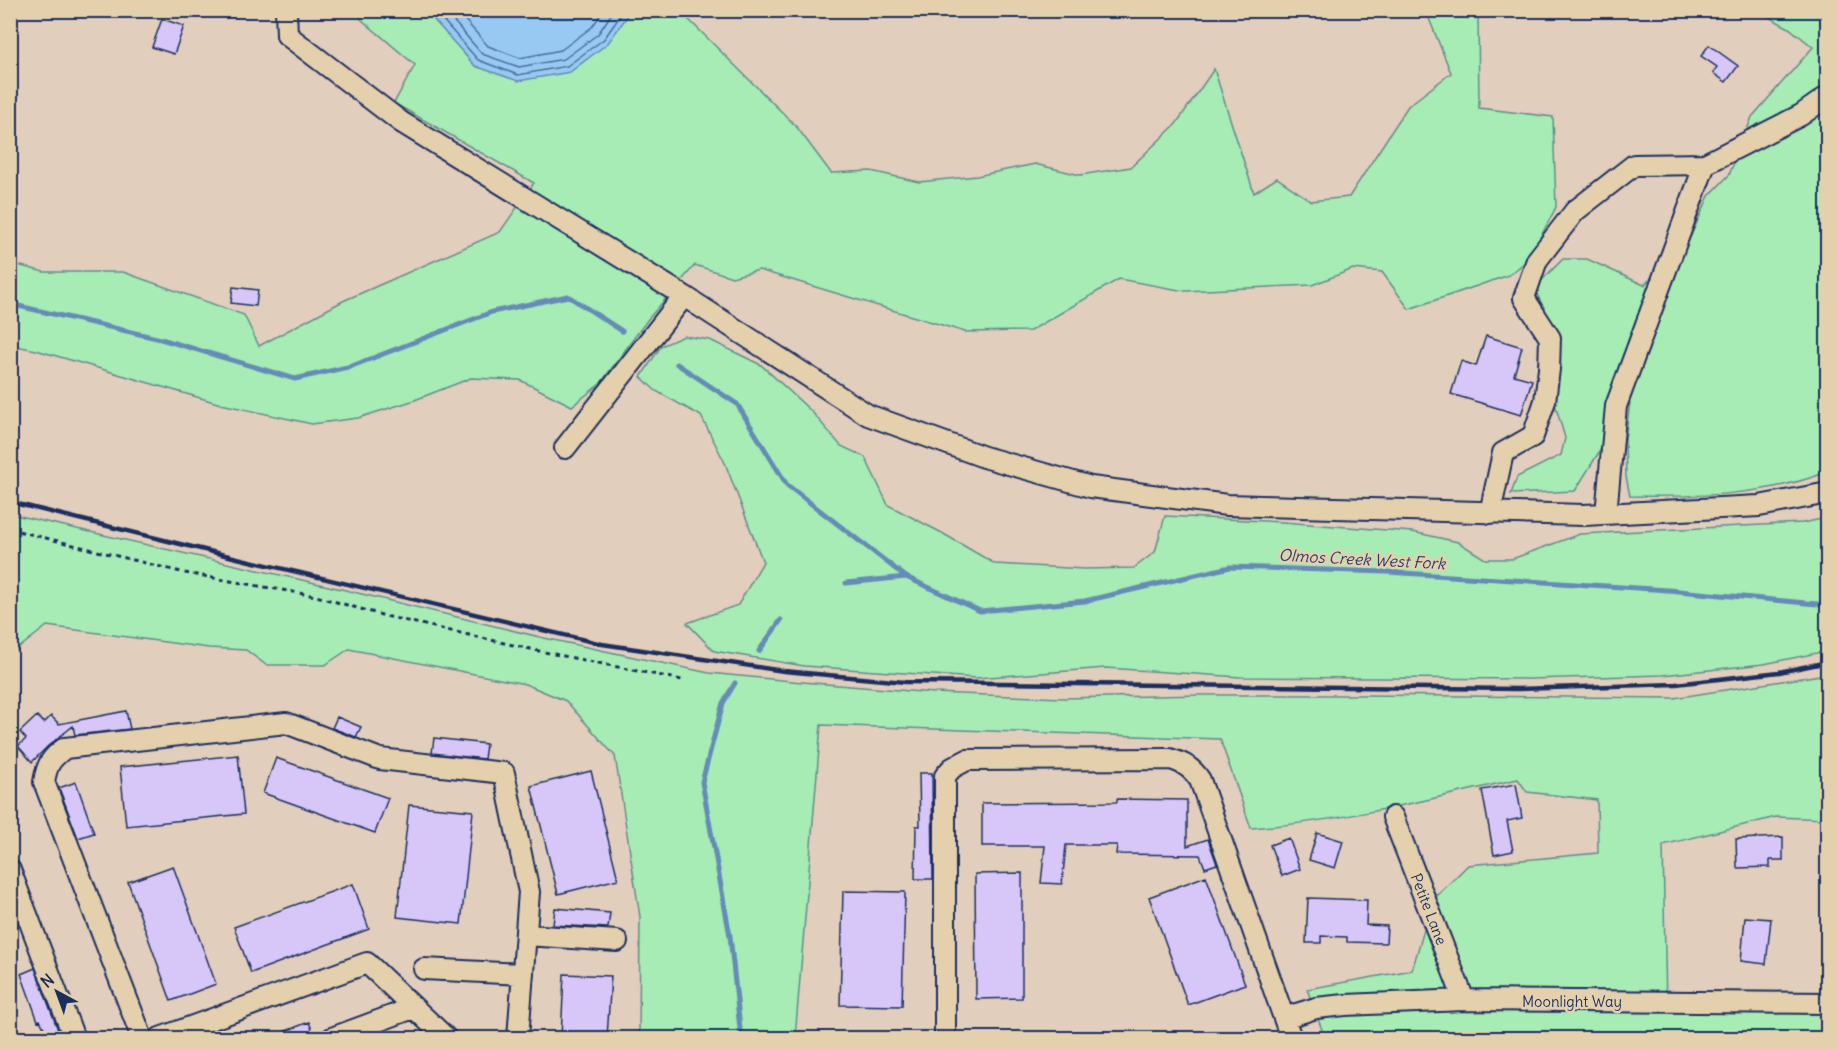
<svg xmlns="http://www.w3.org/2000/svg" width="1838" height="1049" viewBox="0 0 1838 1049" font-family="Delius,sans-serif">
  <rect width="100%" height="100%" fill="#e2cebd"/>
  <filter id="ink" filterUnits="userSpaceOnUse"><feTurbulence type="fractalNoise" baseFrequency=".0167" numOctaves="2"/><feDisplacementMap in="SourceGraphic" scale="12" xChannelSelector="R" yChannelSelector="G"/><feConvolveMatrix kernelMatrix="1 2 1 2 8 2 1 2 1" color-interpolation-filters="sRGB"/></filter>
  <g filter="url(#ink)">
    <path fill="#a7ebb5" stroke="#618d8a" stroke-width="1.5" d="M355,11H680L796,126L831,173L871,171L919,182L977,176L1035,164L1080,175L1131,167L1176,124L1214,69L1254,193L1277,178L1311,201L1349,197L1408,106L1451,73L1426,11H1478L1479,108L1553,117L1556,207L1529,259L1509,275L1409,309L1382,272L1353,269L1312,285L1185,291L1119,279L1030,331L965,332L759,270L732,277L695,265L648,319L600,384L572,406L520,380L471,378L412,401L358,418L312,424L221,404L36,350L11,345L10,263L44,272H123L244,315L259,346L343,301L500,232L534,183L394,103L415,65L362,20Z
      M1758,11H1827V472C1765,496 1696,497 1630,496L1626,477L1625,440L1630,402L1575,491L1511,494L1517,477L1561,455L1565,438L1550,387L1552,325L1534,288L1563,259H1587L1644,285L1688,242L1709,196L1729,175L1752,117L1813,47L1789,28Z
      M684,336L710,340L761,365L812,412L841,446L865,457L888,505L942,533L995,564L1085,569L1134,568L1155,552L1165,516L1282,522L1413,532L1458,542L1485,559H1512L1580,534L1802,523L1827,518V651L1764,664L1663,675L1531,679L1240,677L1106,668L976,678L804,666L714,651L687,623L738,605L763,562L725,463L701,416L656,391L641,377L661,346Z
      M11,514L337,588L544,638L709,673L802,682L934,693L1063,698L1201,695H1360L1674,698L1827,674V819L1776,817L1663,845L1666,1009L1823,1014L1820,1038H1325L1307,989L1412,970L1433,900L1468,865L1598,853L1597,800L1527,792L1518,779C1430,799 1341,822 1251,828L1220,739L821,725L795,1038H639L640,917L615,756L566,701L525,684L349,649L325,665H266L246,650L209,648L47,626L11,654Z"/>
    <path fill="#97c9f3" stroke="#658bb7" stroke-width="1.5" d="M426,11H627L626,18L608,43L570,72L518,81L475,66Z"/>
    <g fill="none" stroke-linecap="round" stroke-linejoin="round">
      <path stroke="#4d6d9a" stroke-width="1.5" d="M434,10L478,60L518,75L567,66L604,39L620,16L621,10
        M444,10L482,54L519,67L564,59L598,34L614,10
        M456,10L488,46L520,58L561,50L592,27L604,10"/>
      <path stroke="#658bb7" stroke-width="5" d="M10,304L161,339L295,379L352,366L492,312L568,296L622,331
        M677,364L737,404L787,485L906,577L980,611L1085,601L1230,567L1387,572L1668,590L1828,605
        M846,583L906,577
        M759,651L781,620
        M735,683L723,703L702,782L730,936L741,1038"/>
    </g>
    <path fill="#d7c7f9" stroke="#1b2f5e" stroke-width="1.5" d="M162,19L184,26L174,54L152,47Z
      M1709,45L1738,66L1726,82L1713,73L1717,67L1701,56Z
      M233,287L258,290L256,306L231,303Z
      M1486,336L1522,347L1514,375L1532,380L1521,415L1451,394L1461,361L1476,366Z
      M126,711L130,729L75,735L73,726L48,746L32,762L18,746L26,739L20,732L37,716L44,723L51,716L59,724Z
      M337,717L361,727L356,737L332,728Z
      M434,738L486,744L484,759L432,753Z
      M238,755L244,814L126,826L120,767Z
      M276,758L388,798L375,833L263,793Z
      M591,771L618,879L558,894L531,786Z
      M919,773H932L933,879H915L916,826H920Z
      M76,782L94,833L78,838L59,788Z
      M1516,784L1522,818L1507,821L1513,851L1494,855L1482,790Z
      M1117,799L1187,800V846L1208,839L1217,864L1205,868L1200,855L1116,854L1117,845H1066L1062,884L1041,883L1045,846H982V803L1117,802Z
      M409,805L473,811L461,924L397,917Z
      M1317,833L1343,841L1335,868L1309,860Z
      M1783,837V860H1770V867L1737,868L1736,839Z
      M1289,838L1300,869L1282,876L1270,845Z
      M173,866L216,984L171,1001L128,882Z
      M1022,873V998L976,999L975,874Z
      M1206,876L1245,984L1188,1005L1149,897Z
      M353,884L369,929L251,973L234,927Z
      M843,891L905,892L902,1006L840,1005Z
      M1308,898L1367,900L1366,925L1387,926L1386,943L1347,942V937L1321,936V943H1306Z
      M555,908L610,913L608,928L553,925Z
      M1745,917L1771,919L1766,964L1741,961Z
      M35,968L61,1038H49L40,1020L38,1021L21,974Z
      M564,974L611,976L607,1038H561Z
      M309,1022L314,1035L304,1038H270V1037Z"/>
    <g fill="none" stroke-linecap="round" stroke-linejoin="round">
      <defs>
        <path id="minor" d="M286,10L287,35L401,122L684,296L868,415L984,457L1091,487L1227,505L1584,515L1759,506L1828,493
          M565,448L684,296
          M1490,513L1503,453L1533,436L1545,401L1549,369L1550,338L1524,298L1537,260L1575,211L1634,165L1705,164
          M1606,514L1616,406L1705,164L1801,115L1828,96
          M1393,817L1464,1000
          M10,870L74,1038
          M526,935L617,941
          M424,969L523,974
          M1284,1018L1316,1008L1345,1005L1464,1000L1828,1003
          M142,1038L44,782C47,764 51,758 65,748L286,723L380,759L504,773L529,892L518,1038
          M160,1038L367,963L446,1038
          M332,1038L413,1008
          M945,1038V776L952,768L967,760L1170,759C1184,763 1192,768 1200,780L1291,1038"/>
      </defs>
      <use href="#minor" stroke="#1b2f5e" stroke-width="24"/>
      <path stroke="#1b2f5e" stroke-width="3" stroke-dasharray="4.5 4.5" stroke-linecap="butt" d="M10,529L185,573L316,596L385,616L539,651L682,680"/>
      <use href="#minor" stroke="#e5d0ae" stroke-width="20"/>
      <path stroke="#1b2f5e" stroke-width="4.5" d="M10,502L233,557L602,644L784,671L905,682L1518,689L1676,684L1779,672L1828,662"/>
    </g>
  </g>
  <g text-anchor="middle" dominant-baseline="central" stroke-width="5" stroke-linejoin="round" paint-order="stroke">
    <g font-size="15" fill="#1b2f5e" stroke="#e5d0ae">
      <text transform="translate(1429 909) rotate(69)">Petite Lane</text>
      <text x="1572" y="1001">Moonlight Way</text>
    </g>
    <g font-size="16" font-style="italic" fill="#273e6d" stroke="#e5d0ae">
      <text transform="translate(1362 559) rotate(3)">Olmos Creek West Fork</text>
    </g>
  </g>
  <rect width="1838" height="1049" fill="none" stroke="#e5d0ae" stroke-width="36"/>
  <rect x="18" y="18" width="1802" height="1013" fill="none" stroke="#1b2f5e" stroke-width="2" filter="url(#ink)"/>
  <g transform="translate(57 992) rotate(319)" stroke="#e5d0ae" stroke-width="4.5" paint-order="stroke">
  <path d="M0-4.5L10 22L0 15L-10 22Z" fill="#1b2f5e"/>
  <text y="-9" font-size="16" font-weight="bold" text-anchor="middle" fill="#1b2f5e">N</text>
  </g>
</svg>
